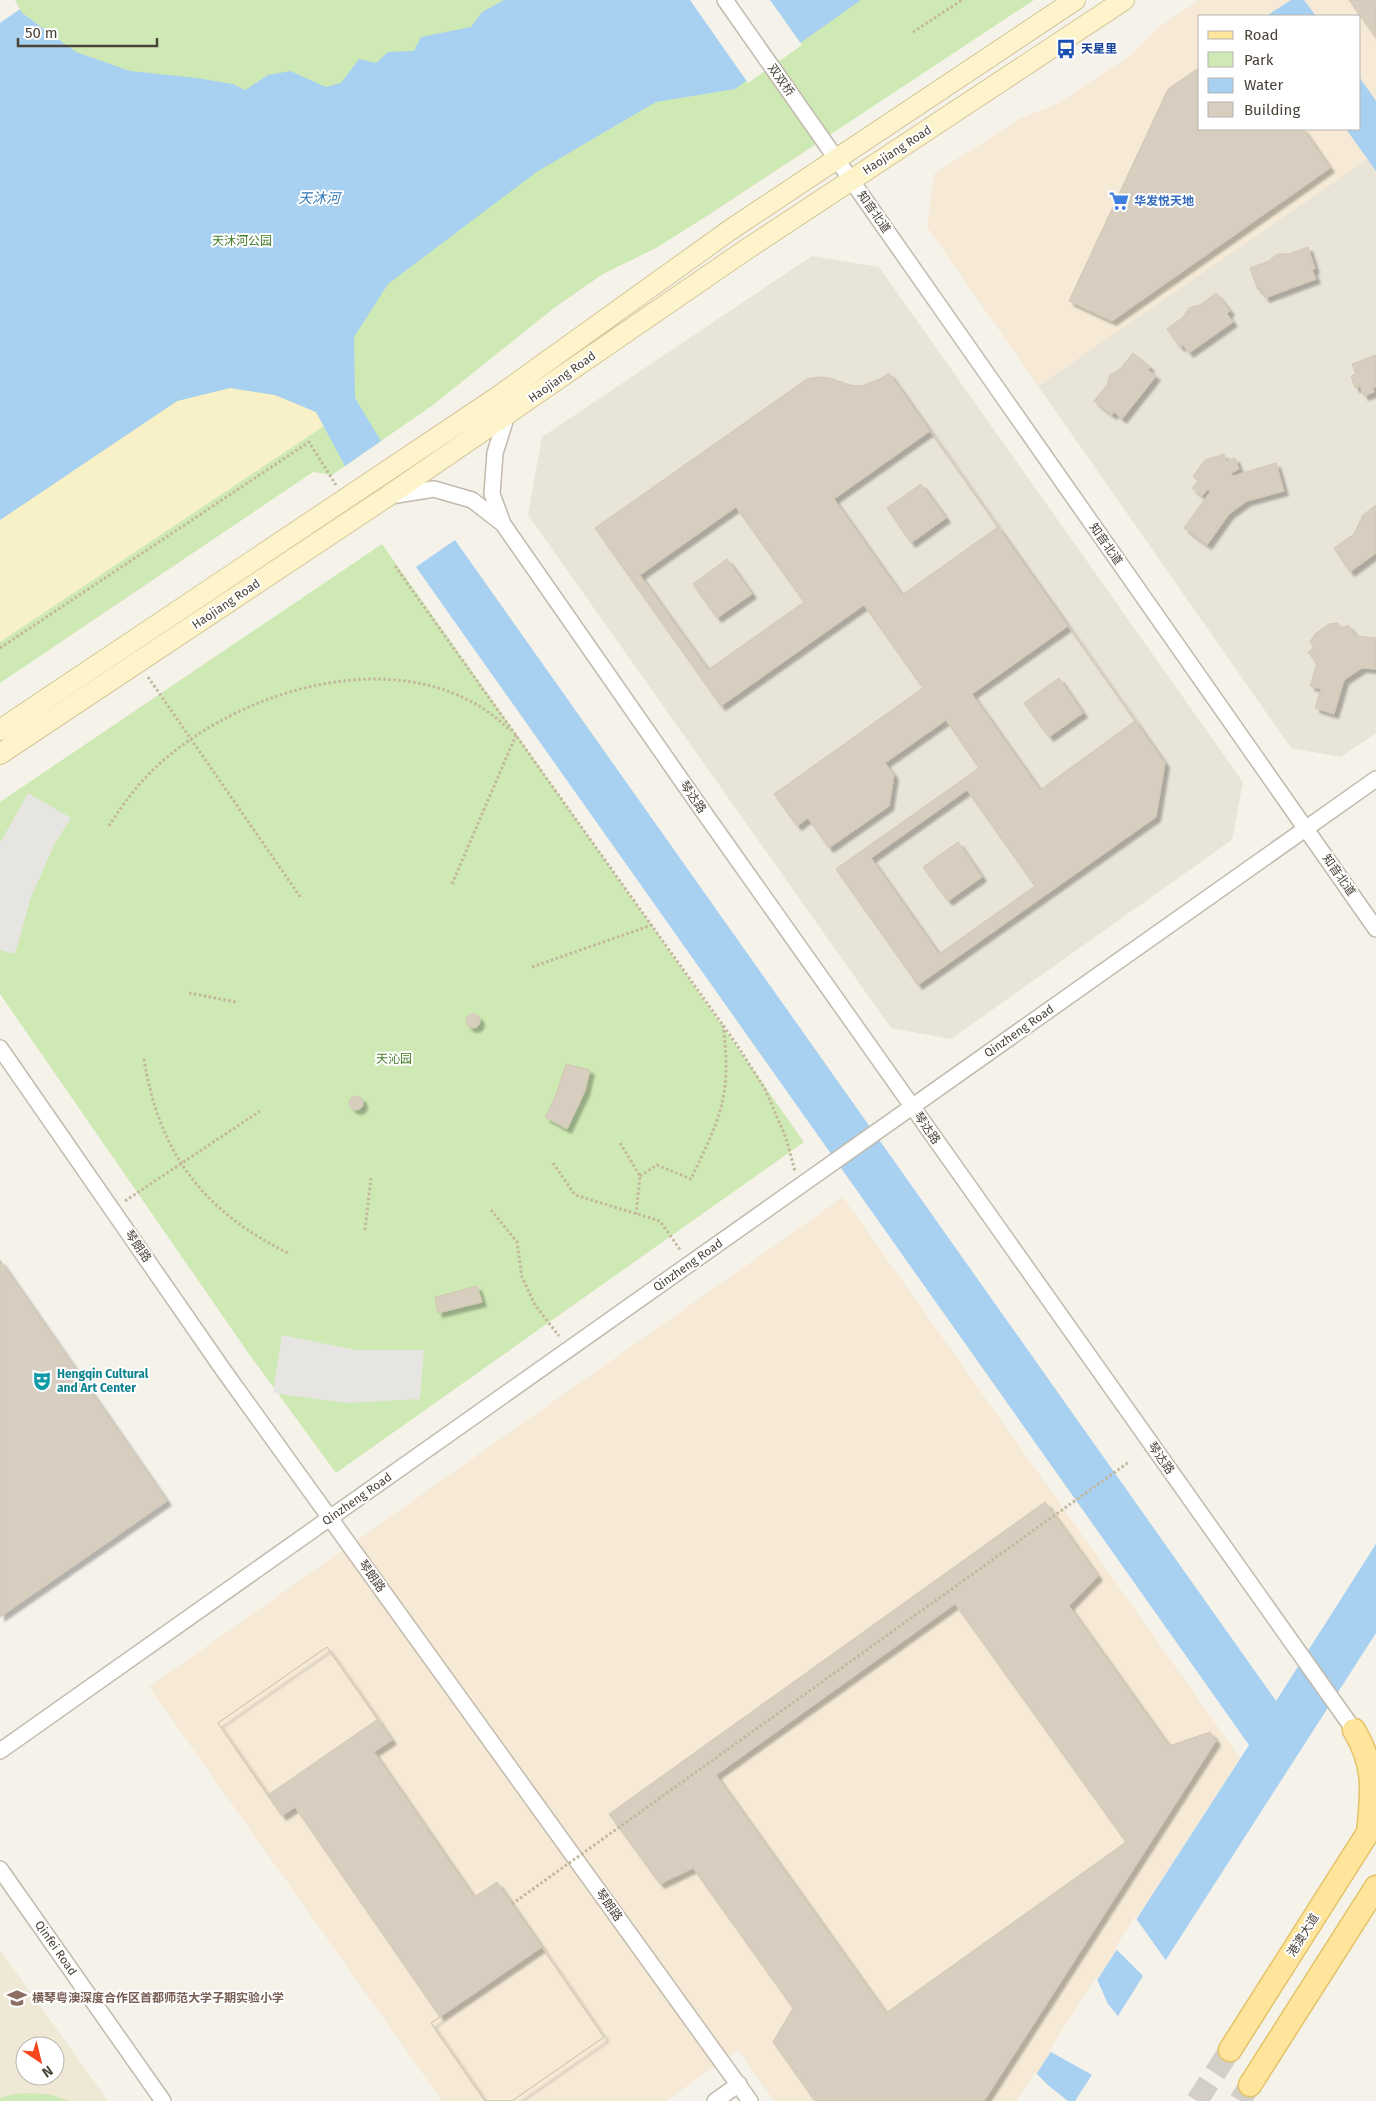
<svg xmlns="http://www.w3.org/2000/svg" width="1376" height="2101" viewBox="0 0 1376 2101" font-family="'Fira Sans','Noto Sans SC',sans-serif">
  <defs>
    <filter id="shadow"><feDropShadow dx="4.5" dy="4.5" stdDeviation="1" flood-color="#0004"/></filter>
  </defs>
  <rect width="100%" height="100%" fill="#f5f2ea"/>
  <path fill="#e9e4d8" d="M1376,153V733L1341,757L1291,748L1038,386Z
    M812,256L879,267L1243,782L1232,840L951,1039L891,1028L528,515L542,437Z"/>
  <path fill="#f6ead6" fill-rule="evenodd" d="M1199,0H1376V153L1038,386L927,227L934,174L1019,119L1057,104L1131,55L1160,26ZM1200,16H1360V129H1200Z
    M843,1197L1240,1758L1019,2101H774L738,2050L666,2101H442L149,1687Z"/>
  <path fill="#eee8d4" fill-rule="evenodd" d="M0,1950L108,2101H0ZM25,2046H55V2076H25Z"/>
  <path fill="#cfe9b4" d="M0,0H1034L707,216L656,248L603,274L554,308L433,405L332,475L313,472L0,683Z
    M382,544L804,1142L336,1473L249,1354L0,994V802Z
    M33,2093L52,2095L70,2101H0V2098L14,2094Z"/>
  <path fill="#f8f0c7" d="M230,388L275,395L317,412L324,426L0,642V520L177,401Z"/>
  <path fill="#e7e5e2" d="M28,793L71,818L55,843L31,897L15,954L0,950V843Z
    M282,1335L355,1350H424L420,1399L347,1403L273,1393Z"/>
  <path fill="#a8d0f1" d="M0,0H15L22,13L76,52L130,71L197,78L233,84L245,90L268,75L290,71L326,87L341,83L359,59L376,63L388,52L414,51L421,37L471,27L482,12L504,0H861L735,89L656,102L538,171L388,284L354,337L355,398L381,441L345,466L316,412L275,395L230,388L177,401L0,520Z
    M1291,0H1304L1316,16H1266Z
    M1360,78L1376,101V171L1346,129H1360Z
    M455,540L1276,1701L1376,1544V1633L1075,2101H1019L1249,1745L416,567Z"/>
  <path fill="#f5f2ea" d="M0,0H15L20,9L0,23Z
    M690,0H770L802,45L748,83Z
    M1135,1917L1167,1962L1094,2076L1049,2051L1096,1977L1108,2004L1118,2016L1143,1976L1115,1948Z
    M1035,2072L1049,2086L1068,2101H1017Z"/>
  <path fill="#d7cec0" stroke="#d2c7b3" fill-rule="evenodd" filter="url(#shadow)" d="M1349,0H1376V38Z
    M1200,67V129H1303L1330,168L1112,321L1069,301L1168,89Z
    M1308,247L1315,269L1312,270L1316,279L1265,298L1261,288L1258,290L1250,268L1269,261L1277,254H1289Z
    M1216,293L1230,311L1227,314L1233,322L1189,353L1183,345L1180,347L1167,329L1183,317L1189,308L1200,305Z
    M1133,353L1150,367L1148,370L1156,376L1122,419L1114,412L1112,415L1094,401L1107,385L1110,375L1120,369Z
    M1376,355V387L1373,388L1374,392L1364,396L1360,386L1355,388L1351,376L1356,374L1352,364Z
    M889,373L1165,763L1156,817L918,985L836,869L979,768L946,720L885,763L894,775L889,806L829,848L808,818L797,826L774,794L923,688L864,605L721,706L595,528L807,379L819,377L830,378L850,385L861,386L880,379Z
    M930,431L998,527L902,595L834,499ZM921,484L946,518L911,543L887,508Z
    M1224,454L1226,461L1235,458L1239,469L1231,473L1233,476L1276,463L1284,491L1247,501L1229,514L1207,545L1184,528L1210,492L1208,489L1202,496L1192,488L1198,481L1193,476L1205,460Z
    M1376,505V553L1350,572L1334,548L1354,534L1363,515Z
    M736,507L804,602L708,670L640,575ZM727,559L752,594L717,618L693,584Z
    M1338,623L1342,629L1348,625L1356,636L1376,638V669L1362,668L1344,680L1334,714L1315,708L1321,689L1310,686L1317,664L1308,652L1314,648L1310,642L1315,634L1329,624Z
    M1068,626L1135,721L1040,790L972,694ZM1059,678L1083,713L1049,737L1024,703Z
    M967,790L1035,886L939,954L871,858ZM958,842L982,877L948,901L923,867Z
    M466 1021a7 7 0 1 1 14 0a7 7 0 1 1-14 0Z
    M566,1064L590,1070L585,1091L567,1129L545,1117L554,1100Z
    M349 1103a7 7 0 1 1 14 0a7 7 0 1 1-14 0Z
    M0,1260L167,1501L0,1617Z
    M477,1286L482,1302L438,1313L435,1297Z
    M1045,1502L1098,1576L1069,1606L1169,1746L1210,1732L1216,1741L984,2101H815L773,2042L793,2008L693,1868L660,1884L609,1814Z
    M955,1604L1126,1842L886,2013L716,1775Z
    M327,1647L378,1719L268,1795L218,1723Z
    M327,1647L392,1740L374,1752L474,1897L497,1882L604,2037L512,2101H485L431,2023L440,2017L295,1807L282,1816L218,1723Z
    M542,1947L604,2037L512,2101H485L431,2023Z"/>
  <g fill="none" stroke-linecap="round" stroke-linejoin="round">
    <path stroke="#d3cfc6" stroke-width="22" stroke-dasharray="22 11" stroke-linecap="butt" d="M1197,2101L1230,2050
      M1240,2101L1250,2085"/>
    <defs>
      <path id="minor" d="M725,0L1376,929
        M507,415L495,453L492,494L503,524L698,804L1354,1730
        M390,496L434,489L472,500L503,524
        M0,1048L224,1371L750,2101
        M0,1751L1376,779
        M0,1869L163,2101
        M715,2101L739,2084"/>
      <path id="secondary" d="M0,730L496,398L730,230L1075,0
        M0,754L388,496L744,251L1124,0"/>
      <path id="primary" d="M1354,1730C1376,1766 1372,1793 1368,1833
        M1230,2050L1376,1820
        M1250,2085L1376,1887"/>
    </defs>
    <use href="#minor" stroke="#c1baad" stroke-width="18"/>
    <use href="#secondary" stroke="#d5c79a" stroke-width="22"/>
    <use href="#primary" stroke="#e4c369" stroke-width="25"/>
    <path stroke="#c3b79e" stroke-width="3" stroke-dasharray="2.5 2.5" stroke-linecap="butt" d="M913,32L962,0
      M395,566L737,1045L765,1089L786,1138L795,1171
      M0,648L309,442L336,485
      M148,677L301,898
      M109,826C122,805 138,784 156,767C233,695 374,649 472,702C486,709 499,720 511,731
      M452,884L516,735
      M532,967L652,925
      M189,993L236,1002
      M144,1059C159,1154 204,1212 290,1254
      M620,1143L640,1176L636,1214
      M553,1163L575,1195L660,1221L681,1251
      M640,1176L657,1165L691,1179C703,1153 717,1127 723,1099C728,1075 726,1049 723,1025
      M125,1201L260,1111
      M491,1210L517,1242L522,1277L535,1305L559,1336
      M365,1230L371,1178"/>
    <use href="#minor" stroke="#fff" stroke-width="15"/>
    <use href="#secondary" stroke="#fef4cb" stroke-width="20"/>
    <use href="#primary" stroke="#fee59b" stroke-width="22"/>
    <path stroke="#c3b79e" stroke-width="3" stroke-dasharray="2.5 2.5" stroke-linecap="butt" d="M512,1904L1129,1462"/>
  </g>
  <defs>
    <symbol id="bus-bare" viewBox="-9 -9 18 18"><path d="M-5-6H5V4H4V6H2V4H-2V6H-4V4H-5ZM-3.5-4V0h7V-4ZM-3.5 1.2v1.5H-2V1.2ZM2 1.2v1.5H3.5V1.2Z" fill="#1a4fb4" stroke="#fff" stroke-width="2.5" paint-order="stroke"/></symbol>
    <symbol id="supermarket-bare" viewBox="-9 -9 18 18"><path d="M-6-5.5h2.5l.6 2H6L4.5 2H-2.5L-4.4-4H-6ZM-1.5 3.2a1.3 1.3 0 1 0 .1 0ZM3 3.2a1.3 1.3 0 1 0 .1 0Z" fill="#3f7fe0" stroke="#fff" stroke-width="2.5" paint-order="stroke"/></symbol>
    <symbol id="theatre-bare" viewBox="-9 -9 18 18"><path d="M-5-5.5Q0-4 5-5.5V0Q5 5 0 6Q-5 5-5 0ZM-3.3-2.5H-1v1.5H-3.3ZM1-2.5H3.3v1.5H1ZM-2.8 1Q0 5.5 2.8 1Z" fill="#0f9aa8" stroke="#fff" stroke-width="2.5" paint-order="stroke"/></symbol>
    <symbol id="school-bare" viewBox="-9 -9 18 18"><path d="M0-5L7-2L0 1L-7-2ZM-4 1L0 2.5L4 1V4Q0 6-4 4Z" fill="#8d6e63" stroke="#fff" stroke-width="2.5" paint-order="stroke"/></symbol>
  </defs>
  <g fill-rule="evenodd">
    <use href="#bus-bare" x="1052" y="35" width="28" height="28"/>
    <use href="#supermarket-bare" x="1105" y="187" width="28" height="28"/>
    <use href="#theatre-bare" x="28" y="1367" width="28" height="28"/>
    <use href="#school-bare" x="3" y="1984" width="28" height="28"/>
  </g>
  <g text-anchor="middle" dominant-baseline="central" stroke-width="4" stroke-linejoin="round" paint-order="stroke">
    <g font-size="12" font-weight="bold" fill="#164399" stroke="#fff" text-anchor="start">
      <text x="1081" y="49">天星里</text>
    </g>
    <g font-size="12" fill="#494338" stroke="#fff">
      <text transform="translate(781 80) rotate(55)">双双桥</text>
      <text transform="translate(897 150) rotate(-33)">Haojiang Road</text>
      <text transform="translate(874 212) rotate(55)">知音北道</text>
      <text transform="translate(562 377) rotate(-35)">Haojiang Road</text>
      <text transform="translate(1106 544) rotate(55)">知音北道</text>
      <text transform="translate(226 604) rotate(-34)">Haojiang Road</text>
      <text transform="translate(693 797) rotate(55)">琴达路</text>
      <text transform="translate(1339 875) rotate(55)">知音北道</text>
      <text transform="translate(1019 1031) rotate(-35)">Qinzheng Road</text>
      <text transform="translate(927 1128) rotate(55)">琴达路</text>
      <text transform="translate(138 1246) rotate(55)">琴朗路</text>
      <text transform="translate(688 1265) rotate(-35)">Qinzheng Road</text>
      <text transform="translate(1161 1458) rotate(55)">琴达路</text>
      <text transform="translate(357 1499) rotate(-35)">Qinzheng Road</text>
      <text transform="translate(372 1576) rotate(54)">琴朗路</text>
      <text transform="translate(609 1905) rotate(54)">琴朗路</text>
      <text transform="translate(1303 1935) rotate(-58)">港澳大道</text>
      <text transform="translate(56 1948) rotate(55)">Qinfei Road</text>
    </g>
    <g font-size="12" font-weight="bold" fill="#366cbe" stroke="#fff" text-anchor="start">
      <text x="1134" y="201">华发悦天地</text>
    </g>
    <g font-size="12" fill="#467c2a" stroke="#fff">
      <text x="242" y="241">天沐河公园</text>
      <text x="394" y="1059">天沁园</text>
    </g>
    <g font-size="12" font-weight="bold" fill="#0d838f" stroke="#fff" text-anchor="start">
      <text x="57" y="1374">Hengqin Cultural<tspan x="57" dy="14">and Art Center</tspan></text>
    </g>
    <g font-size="12" font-weight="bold" fill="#785e54" stroke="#fff" text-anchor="start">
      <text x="32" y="1998">横琴粤澳深度合作区首都师范大学子期实验小学</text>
    </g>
    <g font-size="14" font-style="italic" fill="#3079b6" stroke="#fff">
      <text x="319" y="198">天沐河</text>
    </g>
  </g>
  <rect x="1198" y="15" width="162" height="115" fill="#ffffff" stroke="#b6b4af"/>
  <rect x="1208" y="31" width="25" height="8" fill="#fee59b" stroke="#b6b4af"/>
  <text x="1244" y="40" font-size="15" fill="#494338">Road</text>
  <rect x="1208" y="52" width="25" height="15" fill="#cfe9b4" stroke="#b6b4af"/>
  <text x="1244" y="65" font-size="15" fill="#494338">Park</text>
  <rect x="1208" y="78" width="25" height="15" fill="#a8d0f1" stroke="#b6b4af"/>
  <text x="1244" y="90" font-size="15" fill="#494338">Water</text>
  <rect x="1208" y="102" width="25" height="15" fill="#d7cec0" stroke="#b6b4af"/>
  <text x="1244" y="115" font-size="15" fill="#494338">Building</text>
  <g transform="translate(40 2061) rotate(145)"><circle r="24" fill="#ffffff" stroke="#b6b4af"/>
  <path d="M0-4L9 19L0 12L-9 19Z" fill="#f9461d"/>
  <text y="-8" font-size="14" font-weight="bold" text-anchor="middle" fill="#494338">N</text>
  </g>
  <path d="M18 38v8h139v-8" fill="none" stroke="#494338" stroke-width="2.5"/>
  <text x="25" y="38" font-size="15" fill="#494338" stroke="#ffffff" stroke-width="4" paint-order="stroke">50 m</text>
</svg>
